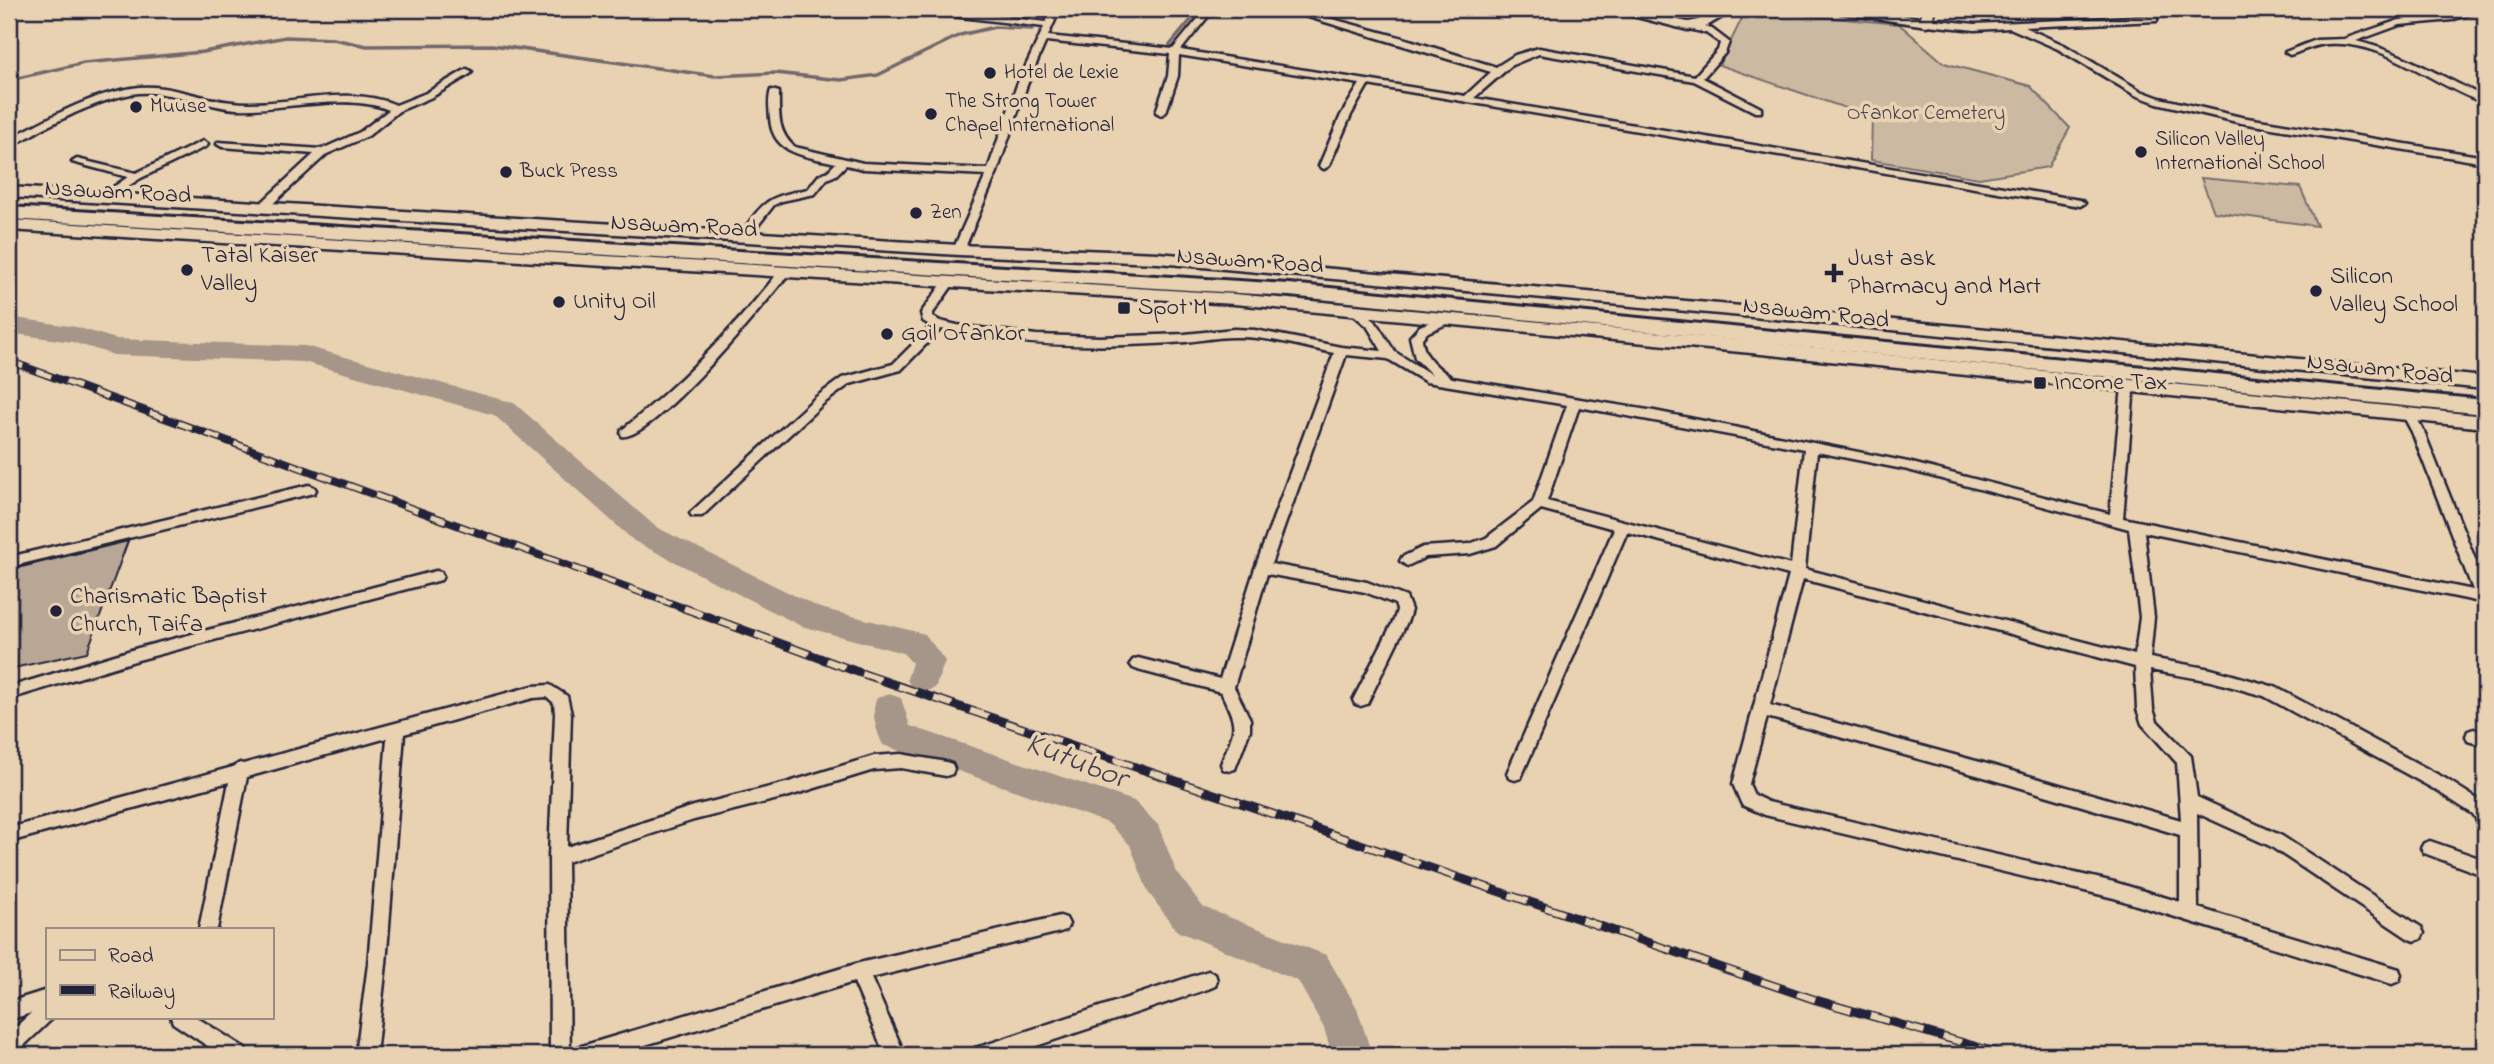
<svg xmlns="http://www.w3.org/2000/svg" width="2494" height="1064" viewBox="0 0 2494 1064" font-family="'Indie Flower',sans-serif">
  <rect width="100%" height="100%" fill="#e9d2b2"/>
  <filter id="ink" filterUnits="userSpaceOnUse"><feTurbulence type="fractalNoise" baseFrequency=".0143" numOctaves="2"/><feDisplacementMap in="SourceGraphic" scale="14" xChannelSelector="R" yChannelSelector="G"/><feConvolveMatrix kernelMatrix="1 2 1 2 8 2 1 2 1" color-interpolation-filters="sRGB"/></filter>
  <g filter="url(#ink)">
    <path fill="#ccb9a1" stroke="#776e6e" stroke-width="2" d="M1746,10L1899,24L1944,63L2030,86L2070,128L2048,167L1979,178L1871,160L1872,117L1719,65Z
      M2201,178L2300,187L2317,226L2214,212Z"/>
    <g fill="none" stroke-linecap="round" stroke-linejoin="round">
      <path stroke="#71686a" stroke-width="3.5" d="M1170,45L1200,9
        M9,80L84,63L203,52L286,37L333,39L367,46L492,45L715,76L775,73L841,80L878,75L960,35L995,27L1032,29"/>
      <path fill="#a59689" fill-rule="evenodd" d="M9,317L76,327L116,339L305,346L514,403L656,527L820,608L925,634L945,661L935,688L923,692L911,688L907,679L912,663L903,653L801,626L634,541L494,415L304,362L114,355L72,342L9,333Z
        M889,694L901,698L910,726L1134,801L1158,825L1176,871L1203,907L1326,955L1357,1008L1372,1055H1332L1324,1028L1298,981L1177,931L1148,892L1130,845L1108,823L883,745C876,730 870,712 877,698Z"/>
    </g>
    <path fill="#b7a794" stroke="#22223b" stroke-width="2" d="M128,541L87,652L9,669V570Z"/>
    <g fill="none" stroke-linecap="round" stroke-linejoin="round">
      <defs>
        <path id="minor" d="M12,9H22L9,17V11Z
          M915,9H938L1046,22L1052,9H1060L1048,36L1173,49L1206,9H1214L1181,50L1465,96L1491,72L1282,9H1295L1403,38L1496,67L1515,55L1539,48L1695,76L1718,50L1720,43L1706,33L1685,28V24L1688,23L1712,29L1729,42L1725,53L1703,78L1761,108V112H1755L1694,81L1539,54L1512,65L1474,98L2080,200L2085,203L2080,206L1368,85L1351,115L1329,166L1324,169L1319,166L1341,115L1360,84L1179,55L1178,76L1166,112L1161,115L1156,112L1168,76L1170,54L1046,41L1027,85L997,172L963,252L959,253L953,250L986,175L863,169L846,165L836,175L827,179L815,194L782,201L774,205L749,237H741L740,235C765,200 765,198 808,189L819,175L828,171L836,163C807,156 772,155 770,118C769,109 768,98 771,90L779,92C779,113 777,133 795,147L863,163L988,169L1017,85L1044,27L919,12Z
          M2472,9H2485L2452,20L2400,25L2356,41C2402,52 2442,77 2485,97V103C2433,86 2385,39 2327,44C2314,45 2302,51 2290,55L2285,52L2316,40L2344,39L2399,20L2451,14Z
          M2154,16L2157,17V21L2024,27L2064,45L2141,91L2160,98L2241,117L2485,157V163L2241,123L2157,103L2135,95L2058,49L2010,28L1975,30L1927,25L1923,22L1927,19L1975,24Z
          M467,69L472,72L470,74L432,97L399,111L368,136L327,154L267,209H259V205L314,154L222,147L217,144L218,142L322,149L360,132L389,110C348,92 281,111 236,109C200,106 167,88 131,94C100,100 70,115 42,129C31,135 20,143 9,146V139C47,119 88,95 132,88C166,82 198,99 232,102C285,108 345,83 396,105L426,93Z
          M203,141L208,144L207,146L141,178L104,201L99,198L100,196L128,177L72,162L77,159L136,173Z
          M785,268L791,271L789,273C769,300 651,442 622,436L621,433L622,430C682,382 734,329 781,269Z
          M948,280L954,283L933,313V317L940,321L957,325L1036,335L1100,337L1185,334L1234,329L1255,330L1341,347L1382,351L1367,326L1348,310L1354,306L1375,321L1395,352L1432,375L1415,358L1410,337L1420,326L1445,316L1451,320L1449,323L1428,332L1422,338C1423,358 1438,367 1452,378L1654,411L1908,462L2110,514L2122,386L2128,382L2134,386L2123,518L2473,590L2412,432L2403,415L2409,411L2414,412L2424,432L2485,584V603L2144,532L2154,617L2150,658L2211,669L2275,687L2446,779L2485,804V826L2479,824L2473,814L2434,789L2264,696L2211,681L2150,670L2153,709L2157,721L2191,756L2197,797L2282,836L2421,927L2424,933L2421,939L2415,941L2409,939L2270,846L2197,813L2198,908L2399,969L2401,975L2399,981L2392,984L2114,898L1765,815L1742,805L1733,784L1789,575L1627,532L1523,773L1521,778L1515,780L1509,778L1507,773L1614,529L1541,509L1496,546L1470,554L1426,557L1407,566L1400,561L1402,557L1423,547L1469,544L1486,538L1533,502L1567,405L1426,382L1388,359L1346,355L1271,564L1367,582L1406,597L1411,610L1408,620L1367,704L1361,706L1355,704L1353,700L1394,620L1397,610L1395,604L1365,592L1267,574L1234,687L1250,719V730L1235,769L1229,771L1223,769L1221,764C1236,726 1239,729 1221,692L1138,670L1133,668L1130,664L1133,660L1138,658L1220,679L1255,568L1334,353C1302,347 1267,336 1234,337C1218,337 1202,340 1186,342C1106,348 1020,348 941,329L901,370L850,384L824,403L702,516H692L690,513L816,397L842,378L893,364L931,326L923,321L921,313L944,281ZM1579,407L1804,449L1791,565L1547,501ZM1817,452L1908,470L2129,529L2140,617L2135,655L1805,569ZM1803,579L2135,667L2137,709L2142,724L2177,763L2181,820L1991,765L1770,705ZM1767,717L1991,779L2180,835V902L2114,882L1768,802L1754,795L1749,784Z
          M309,485L314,487L316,490L314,493L9,567V557Z
          M436,571L441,572L443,576L441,580L138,660L9,699V687L138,648Z
          M550,685L567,696L571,714L567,847L694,806L786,783L874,756L901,754L946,762L952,764L954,769L952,774L946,776L901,768L874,770L786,797L694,820L567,862L570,1055H550L549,857L555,714L554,703L547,697L533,698L404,734L386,964L376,1055H356L368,964L387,738L247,777L217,929H199L229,782L9,842V828L233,767L240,763L243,764L533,686Z
          M2474,729L2485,733V746L2468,741L2466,736L2468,731Z
          M2430,841L2485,860V876L2424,853L2421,848L2424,843Z
          M1060,916L1066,918L1069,924L1066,930L1060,932L871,978L905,1055H885L854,982L612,1055H572L575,1048L582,1046L859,963Z
          M1208,971L1215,974L1217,980L1215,986L1208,989L1009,1055H972L975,1048L982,1046Z
          M47,990V1017H54L16,1053L9,1055V1033L31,1013L9,1020V1002Z
          M171,1017H196L245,1048L248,1055H221L173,1023Z"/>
        <path id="tertiary" d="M1605,9H1626L1688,22C1706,20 1718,8 1736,9L1705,27L1688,30Z
          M1834,9H1862L1921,18L1922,9H1934L1933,22L1927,26L1840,13Z"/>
        <path id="secondary" d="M9,187L959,245L1158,253L1852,316L2485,377V389L1852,326L1158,263L959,255L9,197Z
          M9,220L1234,294L1751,341L2485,416V428L1751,353L1234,304L9,230Z"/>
        <path id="trunk" d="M9,207L1289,284L2485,400V414L1289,296L9,219Z"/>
      </defs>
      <use href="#minor" stroke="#22223b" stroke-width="5"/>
      <use href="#tertiary" stroke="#22223b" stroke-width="5"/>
      <use href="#secondary" stroke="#22223b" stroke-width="5"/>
      <use href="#trunk" stroke="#22223b" stroke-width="6"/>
      <use href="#minor" fill="#e9d2b2" fill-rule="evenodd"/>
      <use href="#tertiary" fill="#e9d2b2" fill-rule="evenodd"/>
      <use href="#secondary" fill="#e9d2b2" fill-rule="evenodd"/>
      <use href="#trunk" fill="#e9d2b2" fill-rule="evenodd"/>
      <defs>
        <path id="rail-far1" d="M9,361L689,610"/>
        <path id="rail" d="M684,608L855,671L1816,1000L2005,1055"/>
      </defs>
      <use href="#rail-far1" stroke="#22223b" stroke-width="8"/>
      <use href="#rail" stroke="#22223b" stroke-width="9"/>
      <use href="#rail-far1" stroke="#e9d2b2" stroke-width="5" stroke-dasharray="15" stroke-linecap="butt"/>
      <use href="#rail" stroke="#e9d2b2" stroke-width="6" stroke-dasharray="19" stroke-linecap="butt"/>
    </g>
  </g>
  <g fill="#22223b" stroke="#e9d2b2" stroke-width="2.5">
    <circle cx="990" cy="73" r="7"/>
    <circle cx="136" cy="107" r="7"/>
    <circle cx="931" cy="114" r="7"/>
    <circle cx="2141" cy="152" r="7"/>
    <circle cx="506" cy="172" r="7"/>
    <circle cx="916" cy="213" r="7"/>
    <circle cx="187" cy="270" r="7"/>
    <path d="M1830.5 262.5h7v7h7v7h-7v7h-7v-7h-7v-7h7z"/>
    <circle cx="2316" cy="291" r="7"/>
    <circle cx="559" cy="302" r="7"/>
    <rect x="1117" y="301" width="14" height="14" rx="3.5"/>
    <circle cx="887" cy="334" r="7"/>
    <rect x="2033" y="376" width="14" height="14" rx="3.5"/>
    <circle cx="56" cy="611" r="7"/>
  </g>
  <g text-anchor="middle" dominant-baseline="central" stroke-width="7" stroke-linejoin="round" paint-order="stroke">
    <g font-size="21" fill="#22223b" stroke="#e9d2b2" text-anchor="start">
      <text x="1004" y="73">Hotel de Lexie</text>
      <text x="945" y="102">The Strong Tower<tspan x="945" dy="24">Chapel International</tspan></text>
      <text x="150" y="107">Muuse</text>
      <text x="2155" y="140">Silicon Valley<tspan x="2155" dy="24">International School</tspan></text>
      <text x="520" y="172">Buck Press</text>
      <text x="930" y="213">Zen</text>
    </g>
    <g font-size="21" fill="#44404f" stroke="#e9d2b2">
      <text x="1926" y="114">Ofankor Cemetery</text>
    </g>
    <g font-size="24" fill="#22223b" stroke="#e9d2b2">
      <text transform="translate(118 193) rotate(3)">Nsawam Road</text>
      <text transform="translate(684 227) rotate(3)">Nsawam Road</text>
      <text transform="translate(1250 262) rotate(4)">Nsawam Road</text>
      <text transform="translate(1816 314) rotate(6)">Nsawam Road</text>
      <text transform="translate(2380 370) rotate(6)">Nsawam Road</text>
    </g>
    <g font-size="24" fill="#22223b" stroke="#e9d2b2" text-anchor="start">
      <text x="201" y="256">Tatal Kaiser<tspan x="201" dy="28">Valley</tspan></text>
      <text x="1848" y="259">Just ask<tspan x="1848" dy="28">Pharmacy and Mart</tspan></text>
      <text x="2330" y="277">Silicon<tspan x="2330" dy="28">Valley School</tspan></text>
      <text x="573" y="302">Unity Oil</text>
      <text x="1138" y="308">Spot M</text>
      <text x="901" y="334">Goil Ofankor</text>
      <text x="2054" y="383">Income Tax</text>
      <text x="70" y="597">Charismatic Baptist<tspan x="70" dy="28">Church, Taifa</tspan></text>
    </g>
    <g font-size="32" font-style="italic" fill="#433f4e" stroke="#e9d2b2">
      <text transform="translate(1076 762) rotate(21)">Kutubor</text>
    </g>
  </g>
  <rect width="2494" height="1064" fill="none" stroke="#e9d2b2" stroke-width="35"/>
  <rect x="18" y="18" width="2459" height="1029" fill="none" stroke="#22223b" stroke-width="2.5" filter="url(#ink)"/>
  <rect x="46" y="928" width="228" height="91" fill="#e9d2b2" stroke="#998c82" stroke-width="2"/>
  <rect x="60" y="950" width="35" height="10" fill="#e9d2b2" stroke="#998c82" stroke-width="2"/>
  <text x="108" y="962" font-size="21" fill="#22223b">Road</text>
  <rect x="60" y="985" width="35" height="10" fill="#22223b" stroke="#998c82" stroke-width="2"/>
  <text x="108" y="998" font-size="21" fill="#22223b">Railway</text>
</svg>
